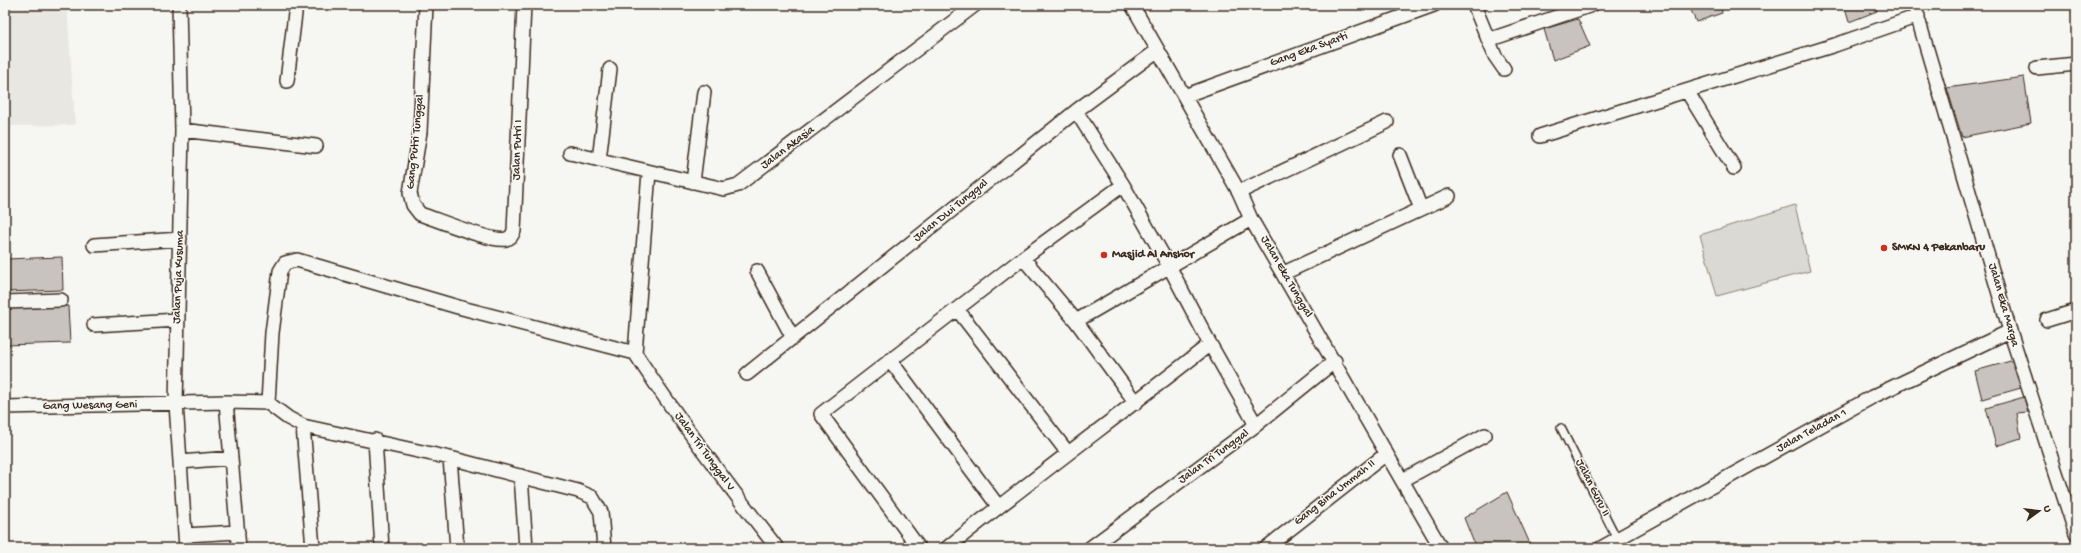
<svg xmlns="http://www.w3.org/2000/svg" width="2081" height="553" viewBox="0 0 2081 553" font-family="'Gochi Hand',sans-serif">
  <rect width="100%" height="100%" fill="#f6f6f2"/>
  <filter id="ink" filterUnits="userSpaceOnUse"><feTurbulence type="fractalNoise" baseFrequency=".025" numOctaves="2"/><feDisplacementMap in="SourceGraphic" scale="8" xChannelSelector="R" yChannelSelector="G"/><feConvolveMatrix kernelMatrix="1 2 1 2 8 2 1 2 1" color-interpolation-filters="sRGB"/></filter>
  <g filter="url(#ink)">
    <path fill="#e8e7e2" d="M5,5H67L75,125L5,126Z"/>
    <path fill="#dad9d3" stroke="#8a8278" d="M1795,205L1810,271L1717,296L1700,235Z"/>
    <path fill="#c8c3be" stroke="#3b2a1e" d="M1689,5H1721L1722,13L1696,22Z
      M1844,5H1875L1877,11L1849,22Z
      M1578,19L1590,46L1553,60L1544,29Z
      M2024,77L2031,123L1962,137L1947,88Z
      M62,257L63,290L5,292V259Z
      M68,306L70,343L5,345V308Z
      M2014,360L2021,388L1982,399L1975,371Z
      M2024,397L2028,412L2017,413L2021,438L1996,446L1986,408Z
      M1507,492L1531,546L1528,548H1476L1464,518Z"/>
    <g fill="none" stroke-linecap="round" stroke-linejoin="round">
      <defs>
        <path id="service" d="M1561,428L1617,539"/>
        <path id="minor" d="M179,5L182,130L176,404L186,548
          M426,5L420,132L410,193L413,205L420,214C436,219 493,243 506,239C511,238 512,235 514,231L524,5
          M1132,5L1239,192L1251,219L1441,548
          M1474,5L1495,56L1504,69
          M1914,5L2010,331L2076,534
          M1488,40L1592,5
          M2037,68L2076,64
          M287,81L296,5
          M1687,91L1734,168
          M1184,96L1434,5
          M1076,111L1123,185L1169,266L1210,344L1256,425
          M182,130L316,146
          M1540,136L1835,45L1918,16
          M570,153L724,189L738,185L975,5
          M1400,155L1421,209
          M599,160L610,69
          M693,182L704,92
          M1239,192L1387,122
          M94,245L180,239
          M1023,258L1076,321L1136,403
          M757,271L793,338
          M1284,273L1449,196
          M5,302L61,300
          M957,309L1068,453
          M2047,320L2076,311
          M1076,321L1251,219
          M94,325L178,320
          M635,353C679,421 727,484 777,548
          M890,360L998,506
          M747,374L1076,111L1158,50
          M226,402L268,403
          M5,407L226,402L239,548
          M303,426L313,548
          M375,440L382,548
          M450,458L457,548
          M180,462L231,458
          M521,476L526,548
          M1403,480L1485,435
          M185,535L238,532
          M604,548L601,512L592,497L578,491L450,458L303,426L288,418L268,403L272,333L280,271L285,263L297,260L458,307L635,353L649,172
          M919,548L821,414L1023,258L1123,185
          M947,548C1033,478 1123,413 1210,344
          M1090,548L1256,425L1335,361
          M1266,548L1386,454
          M1601,548L1872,397L2010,331"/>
      </defs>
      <use href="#service" stroke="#3b2a1e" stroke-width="10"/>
      <use href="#minor" stroke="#3b2a1e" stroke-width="16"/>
      <use href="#service" stroke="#f6f6f2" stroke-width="7"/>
      <use href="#minor" stroke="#f6f6f2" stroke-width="13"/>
    </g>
  </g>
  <g fill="#c8321e" stroke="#f6f6f2" stroke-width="1.5">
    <circle cx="1884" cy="248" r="4"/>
    <circle cx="1104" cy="255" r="4"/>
  </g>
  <g text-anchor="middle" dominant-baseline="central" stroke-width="3" stroke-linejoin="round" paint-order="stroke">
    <g font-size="12" fill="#3b2a1e" stroke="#f6f6f2">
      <text transform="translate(1309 50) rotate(-20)">Gang Eka Syarti</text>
      <text transform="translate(416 142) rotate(-84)">Gang Putri Tunggal</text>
      <text transform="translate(788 148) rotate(-37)">Jalan Akasia</text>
      <text transform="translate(518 150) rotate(-88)">Jalan Putri I</text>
      <text transform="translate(951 211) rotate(-39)">Jalan Dwi Tunggal</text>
      <text transform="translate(179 277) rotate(-88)">Jalan Puja Kusuma</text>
      <text transform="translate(1286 277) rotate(60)">Jalan Eka Tunggal</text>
      <text transform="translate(2003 305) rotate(74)">Jalan Eka Marga</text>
      <text transform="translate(90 406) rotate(-1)">Gang Wesang Geni</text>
      <text transform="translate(1812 431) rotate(-29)">Jalan Teladan 1</text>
      <text transform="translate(704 452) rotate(54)">Jalan Tri Tunggal V</text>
      <text transform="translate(1214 457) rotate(-36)">Jalan Tri Tunggal</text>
      <text transform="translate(1592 488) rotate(63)">Jalan Guru II</text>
      <text transform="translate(1335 493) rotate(-38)">Gang Bina Ummah II</text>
    </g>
    <g font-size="12" font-weight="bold" fill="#3b2a1e" stroke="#f6f6f2" text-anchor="start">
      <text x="1892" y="248">SMKN 4 Pekanbaru</text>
      <text x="1112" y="255">Masjid Al Anshor</text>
    </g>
  </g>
  <rect width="2081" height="553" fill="none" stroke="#f6f6f2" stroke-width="20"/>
  <rect x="10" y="10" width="2061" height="533" fill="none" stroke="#3b2a1e" stroke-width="1.5" filter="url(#ink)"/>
  <g transform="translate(2039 511) rotate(75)" stroke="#f6f6f2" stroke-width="3" paint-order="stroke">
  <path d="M0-3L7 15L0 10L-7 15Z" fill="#3b2a1e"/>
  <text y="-6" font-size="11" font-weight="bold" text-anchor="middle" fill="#3b2a1e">U</text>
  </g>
</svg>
